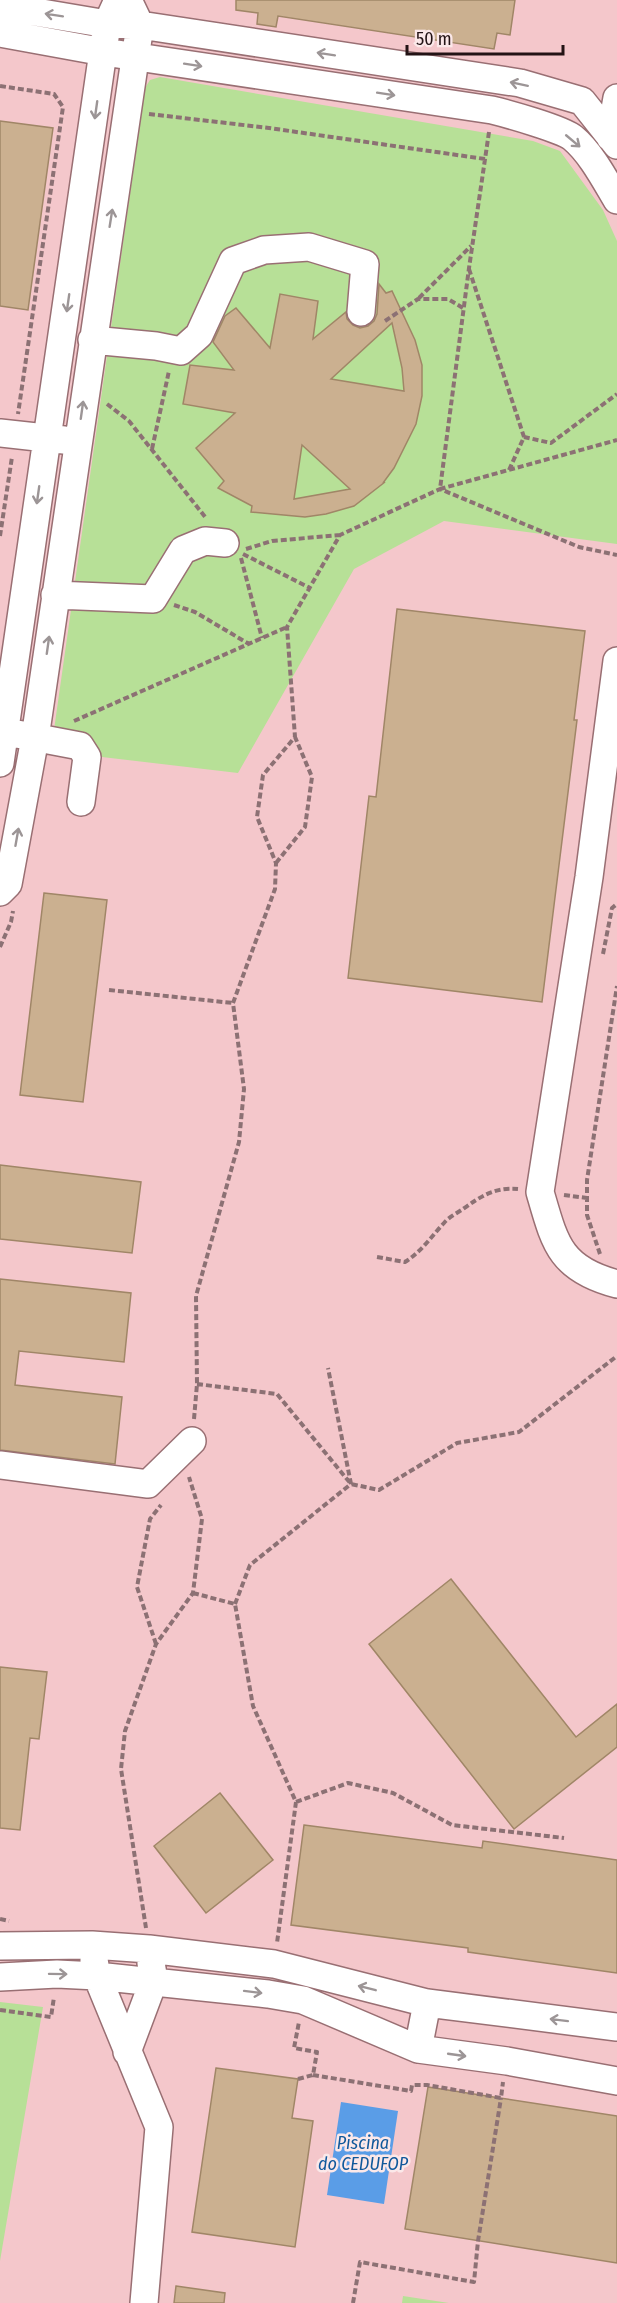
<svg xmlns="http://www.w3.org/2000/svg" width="617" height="2303" viewBox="0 0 617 2303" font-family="'Fira Sans Condensed',sans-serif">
  <rect width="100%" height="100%" fill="#fbd5d8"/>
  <path fill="#f4c7cb" d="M0,0H617V2303H0Z"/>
  <path fill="#b7e097" d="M160,77L533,141L560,151L603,210L617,241V544L444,521L354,569L238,773L51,751L145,88L150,80Z
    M0,2002L43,2007L0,2261Z
    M403,2296L449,2303H402Z"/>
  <path fill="#5a9de7" d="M341,2102L398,2111L384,2204L327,2195Z"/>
  <path fill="#cbb090" stroke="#a08667" stroke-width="1.5" fill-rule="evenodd" d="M236,0H515L510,35L497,33L494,49L278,16L276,27L257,24L258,13L236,10Z
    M0,121L53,128L28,310L0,306Z
    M379,284L386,293L392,291L415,340L422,365V396L416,424L394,468L383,483L385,482L354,506L326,514L305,517L251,512L252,506L218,488L224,481L196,448L235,413L183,404L190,365L234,370L213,342L225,316L236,308L270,348L280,294L318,301L313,339L346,312L347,319L353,325L360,328L368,326L374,321L377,314ZM392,323L402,368L404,391L331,379ZM302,445L350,489L294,499Z
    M397,609L585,631L574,720H577L542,1002L348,978L369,796L376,797Z
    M44,893L107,900L83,1102L20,1095Z
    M0,1165L141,1182L132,1253L0,1239Z
    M0,1279L131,1293L124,1362L19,1351L15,1385L122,1397L115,1464L0,1450Z
    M451,1579L576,1737L617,1704V1747L514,1829L369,1644Z
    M0,1667L47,1672L39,1739L30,1738L20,1830L0,1828Z
    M220,1793L273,1860L206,1913L154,1846Z
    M304,1825L482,1848L483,1841L617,1860V1973L468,1952V1948L291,1925Z
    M216,2068L298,2079L292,2118L313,2121L295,2247L192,2232Z
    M428,2087L617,2116V2263L405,2229Z
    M176,2286L225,2293L224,2303H174Z"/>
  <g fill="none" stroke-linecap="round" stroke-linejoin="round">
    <defs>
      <path id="minor" d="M0,6L107,24L140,25L520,83L582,101L617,145
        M0,33L104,52L492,110C508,114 562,129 573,138C591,153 605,180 617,200
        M610,137L617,98
        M92,340L156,346L181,351L199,335L233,261L264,250L309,247L365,264L361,312
        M0,433L64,440
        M55,595L153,599L183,550L205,541L225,543
        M617,661L589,877L540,1192C555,1244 560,1269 617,1284
        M17,734L80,746L87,757L81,802
        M0,763L107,24L118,0
        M0,892L8,884L35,738L140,25L128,0
        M0,1465L148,1484L192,1441
        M0,1946L92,1945L149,1949L274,1964L427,2003L617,2027
        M94,1960L97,1976L159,2127L144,2303
        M0,1977L57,1974L97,1976L268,1994L303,2000L418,2049L507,2061L617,2081
        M418,2049L427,2003
        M127,2052L154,1980L151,1963"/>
    </defs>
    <use href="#minor" stroke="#996f73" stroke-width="30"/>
    <path stroke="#8c7174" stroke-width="4" stroke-dasharray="6 3" stroke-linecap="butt" d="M0,86L54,94L63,107L18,414
      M149,114L269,128L485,159
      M489,132L469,268L440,489L617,440
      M469,269L524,437
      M419,298L471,246
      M385,321L418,299H448L463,308
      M107,404L129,421L206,518
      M152,449L169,371
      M509,470L524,437L551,443L617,394
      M0,536L12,457
      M246,549L272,541L340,535
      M243,554L310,588
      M241,558L262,638
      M174,605L195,612L249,644
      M74,721L287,627
      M276,863L305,827L312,777L295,737
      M0,947L11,922L13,911
      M603,954L612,908L617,904
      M109,990L233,1003
      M564,1195L587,1198
      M600,1254L587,1215V1180L617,986
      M377,1257L405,1262C422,1251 431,1237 444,1223C449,1217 457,1213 463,1209C481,1196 495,1187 518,1189
      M197,1384L277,1394L351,1484L379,1490L457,1443L519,1432L617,1356
      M194,1419L197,1384L196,1296L239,1142L244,1089L233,1003L275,889L276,863L257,817L263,775L295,737L287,627L340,535L440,489L579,547L617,555
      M193,1593L235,1604L253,1706L296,1802L277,1943
      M235,1604L250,1565L351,1484L328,1368
      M156,1644L137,1587L150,1519L161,1505
      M296,1802L348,1783L393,1793L452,1825L564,1838
      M0,1919L9,1921
      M146,1928L121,1769L125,1731L156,1644L193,1593L202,1519L189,1477
      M0,2010L51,2017L54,1997
      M313,2075L411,2091L412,2085H427L501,2098L503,2082
      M298,2079L313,2075L317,2052L294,2048L299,2022
      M353,2303L360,2262L474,2282L478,2241L501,2098"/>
    <use href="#minor" stroke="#fff" stroke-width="27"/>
  </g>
  <defs><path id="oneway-shaft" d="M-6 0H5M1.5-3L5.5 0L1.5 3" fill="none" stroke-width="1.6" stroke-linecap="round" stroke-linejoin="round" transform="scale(1.5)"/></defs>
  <g stroke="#9c9596">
    <use href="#oneway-shaft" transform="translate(54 15) rotate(-171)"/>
    <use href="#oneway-shaft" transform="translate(326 54) rotate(-171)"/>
    <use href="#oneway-shaft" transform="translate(193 65) rotate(9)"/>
    <use href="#oneway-shaft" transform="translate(519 84) rotate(-168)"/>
    <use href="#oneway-shaft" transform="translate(386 94) rotate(9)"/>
    <use href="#oneway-shaft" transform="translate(96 110) rotate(98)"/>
    <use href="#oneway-shaft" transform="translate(573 141) rotate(40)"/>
    <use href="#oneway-shaft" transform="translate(111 218) rotate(-81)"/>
    <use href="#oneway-shaft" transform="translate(68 303) rotate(98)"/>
    <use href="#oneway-shaft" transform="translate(82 410) rotate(-82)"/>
    <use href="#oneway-shaft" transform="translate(38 495) rotate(98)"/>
    <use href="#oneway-shaft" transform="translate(48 645) rotate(-82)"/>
    <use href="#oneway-shaft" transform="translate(17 837) rotate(-80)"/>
    <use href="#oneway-shaft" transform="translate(58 1974) rotate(1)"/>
    <use href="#oneway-shaft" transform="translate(367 1988) rotate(-166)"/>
    <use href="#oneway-shaft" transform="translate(253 1992) rotate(7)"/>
    <use href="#oneway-shaft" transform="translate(559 2020) rotate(-173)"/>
    <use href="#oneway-shaft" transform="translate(457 2055) rotate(8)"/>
  </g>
  <g text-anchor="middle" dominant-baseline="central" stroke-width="5" stroke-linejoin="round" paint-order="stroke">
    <g font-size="18" font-style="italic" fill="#10589b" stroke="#fbe8e9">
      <text x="363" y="2143">Piscina<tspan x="363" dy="21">do CEDUFOP</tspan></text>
    </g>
  </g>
  <path d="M407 45v9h156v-9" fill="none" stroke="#231315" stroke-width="3"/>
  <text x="416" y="45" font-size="18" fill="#231315" stroke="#fbe8e9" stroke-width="4.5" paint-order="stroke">50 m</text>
</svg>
